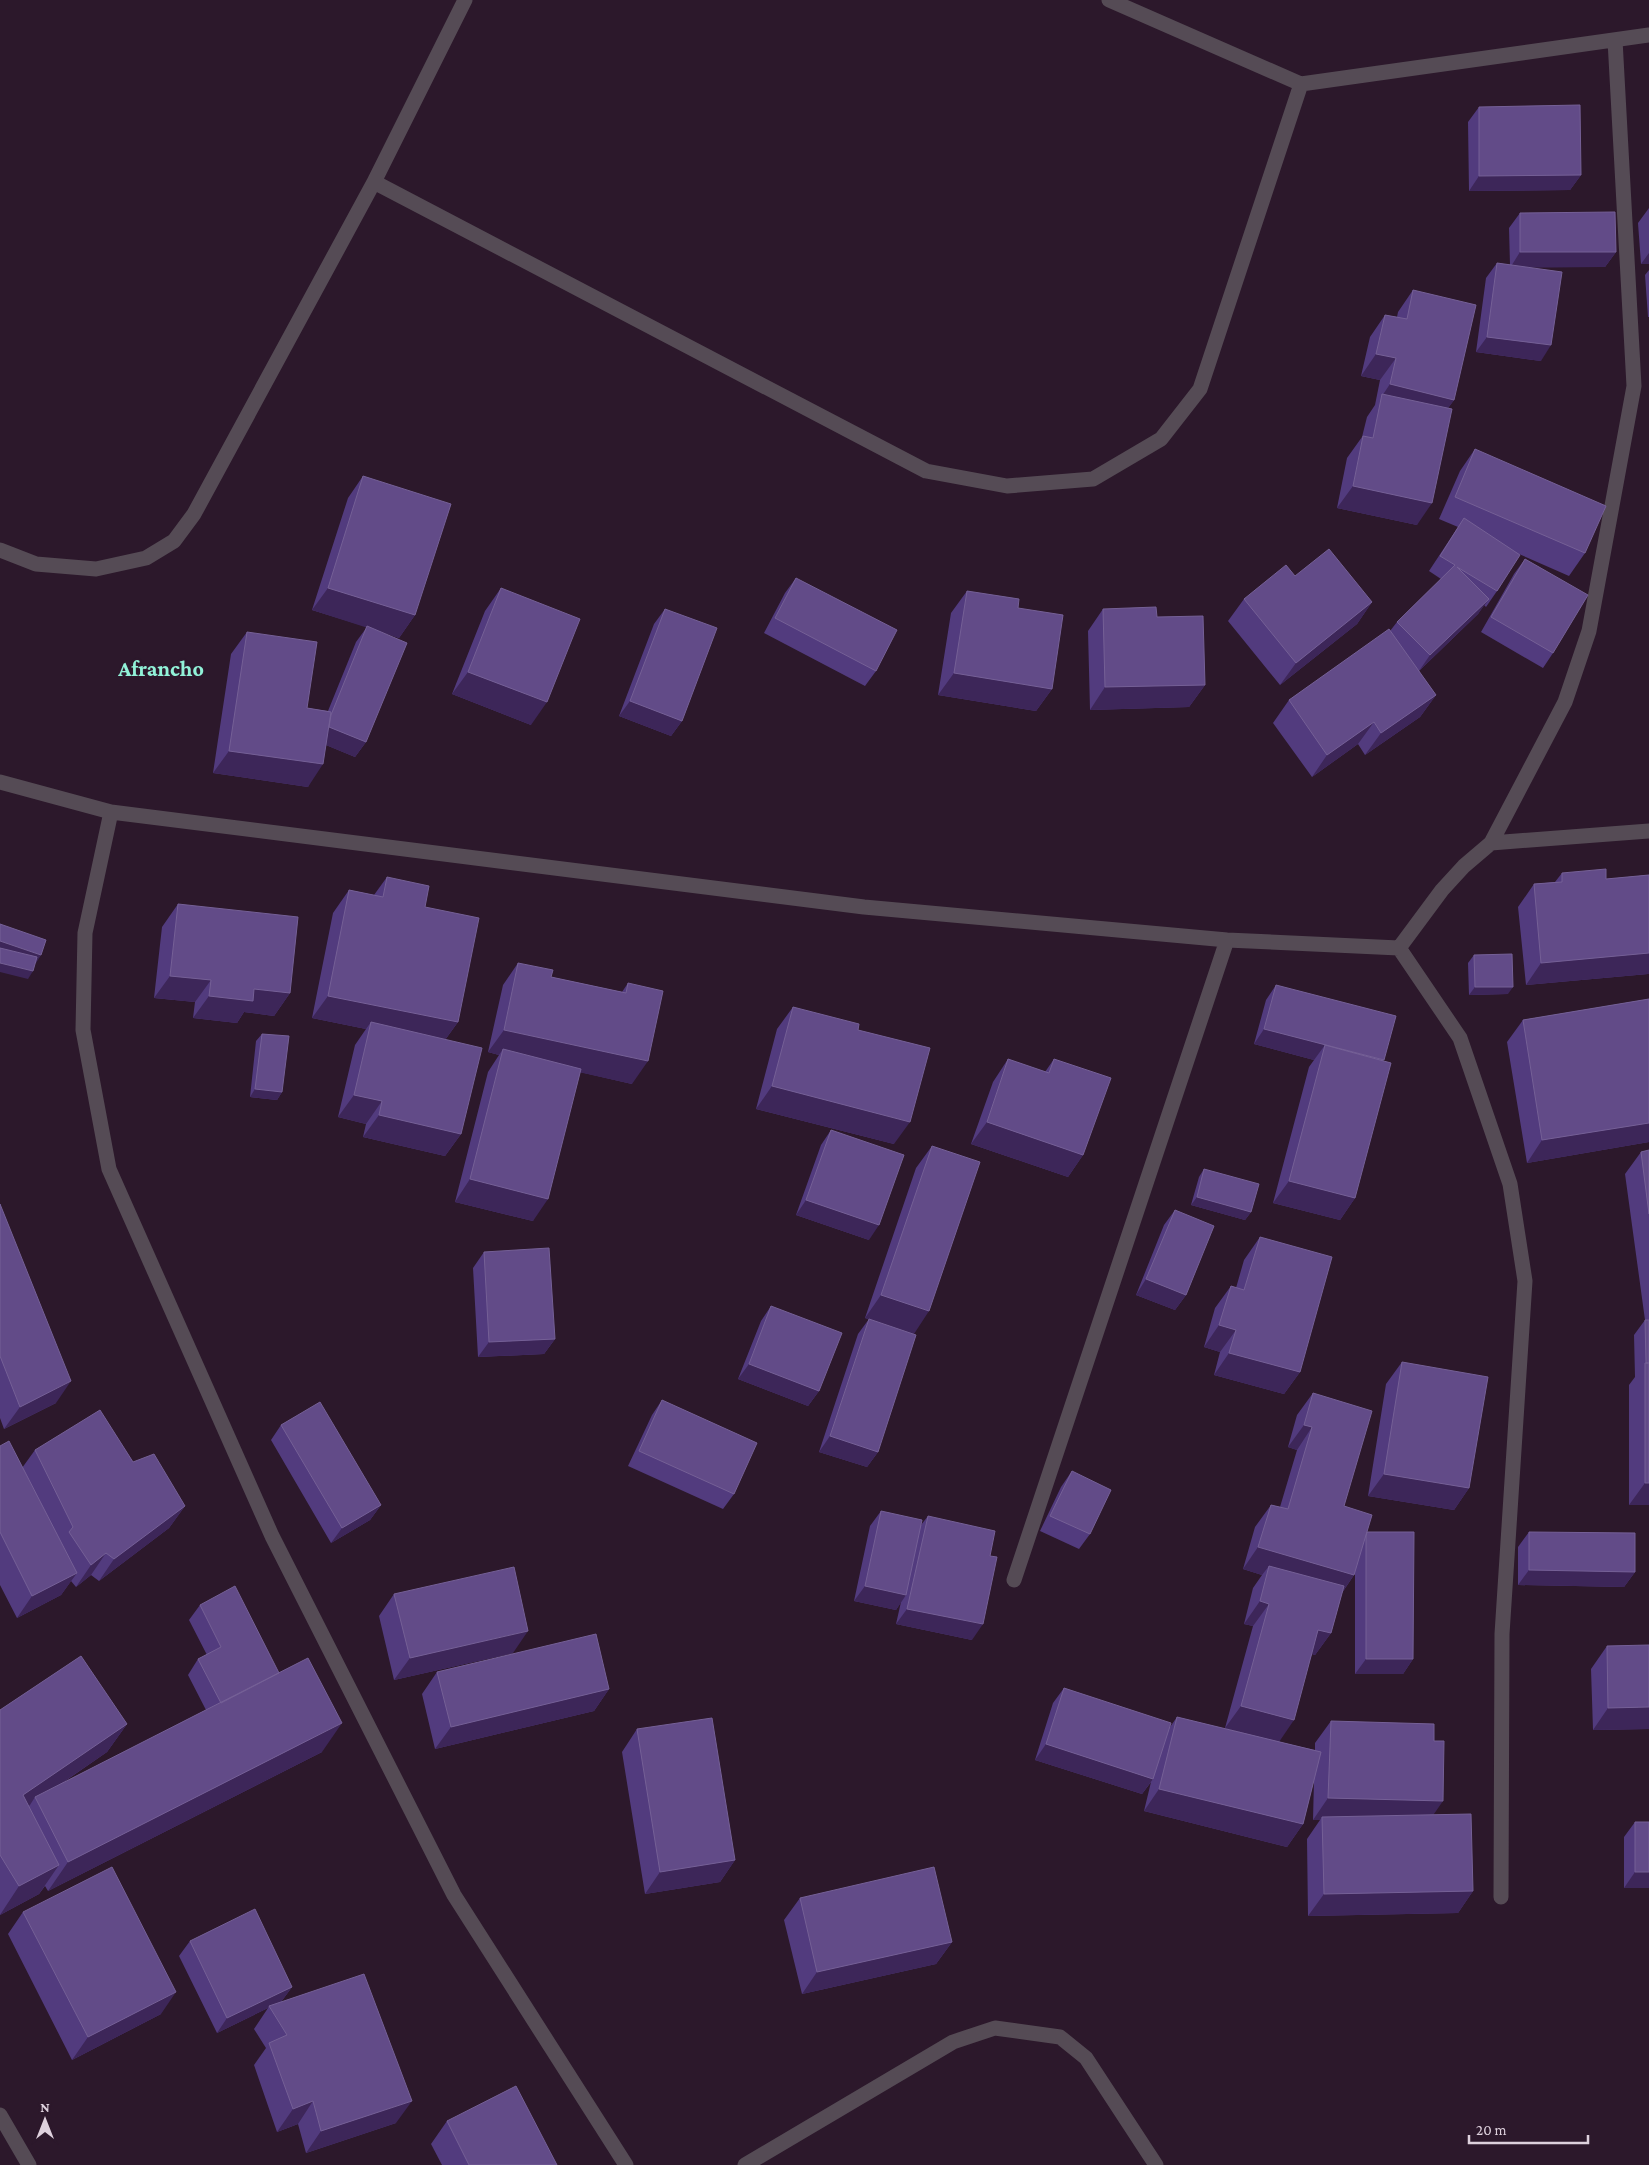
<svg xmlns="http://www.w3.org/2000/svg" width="1649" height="2165" viewBox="0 0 1649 2165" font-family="'Crimson Pro',serif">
  <rect width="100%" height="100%" fill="#2c182b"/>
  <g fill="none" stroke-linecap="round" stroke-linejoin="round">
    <path stroke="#554b55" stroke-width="15" d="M1109,0L1301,84L1649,35
      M374,182L926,471L1007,486L1093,479L1161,439L1200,389L1301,84
      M0,550L36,564L96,569L146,558L174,541L194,514L374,182L465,0
      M0,782L111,812L864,907L1227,940L1399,948L1460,1038L1510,1184L1525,1281L1502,1634L1501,1897
      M111,812L85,933L83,1030L109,1169L272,1536L454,1895L626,2165
      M1491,843L1649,831
      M1399,948L1442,890L1464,866L1491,843L1565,702L1589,631L1634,386L1615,40
      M1014,1580L1227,940
      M0,2115L29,2165
      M745,2165L953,2042L995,2028L1060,2037L1086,2058L1156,2165"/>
  </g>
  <path fill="#523b7e" d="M1479,107L1581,175L1570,190L1469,191L1468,122Z
    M1649,208V264H1641L1638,223Z
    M1520,213L1616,252L1605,267H1528L1541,361L1476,352L1486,278L1497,263L1510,265L1509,228Z
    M1649,270V317H1648L1645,275Z
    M1413,290L1454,400L1448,408L1417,525L1337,508L1347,458L1362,437L1367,417L1375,405L1380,380L1361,376L1370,337L1385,315L1397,317L1398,312Z
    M1475,449L1585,553L1569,576L1519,554L1497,591L1486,607L1484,605L1478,614L1419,671L1416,667L1436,695L1420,717L1365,755L1358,744L1312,777L1273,723L1289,700L1390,631L1397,622L1441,579L1429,571L1458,527L1439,519L1460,471Z
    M363,476L415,615L399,638L377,630L366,742L355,757L326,745L308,787L213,773L231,654L247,632L307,708L328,711L356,642L367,627L312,610L348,498Z
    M1525,559L1553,653L1543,668L1481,632L1514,574Z
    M1295,576L1372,602L1357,624L1280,685L1228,621L1244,599Z
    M796,578L876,671L865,686L764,633L785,593Z
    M501,588L531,725L452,694L485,611Z
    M967,591L1018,608L1052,689L1036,711L938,695L951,613Z
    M665,609L682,721L671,736L619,716L654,624Z
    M1103,609L1157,617L1205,685L1189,707L1090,710L1088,631Z
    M1562,873L1606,879L1649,875V973L1648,974L1526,985L1518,907L1534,884L1555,882Z
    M387,877L425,907L458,1022L445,1040L461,1134L445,1156L363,1137L366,1124L338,1117L355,1045L366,1029L312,1018L333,913L349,890L374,895Z
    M178,904L290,993L274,1016L244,1012L237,1023L193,1018L195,1002L154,998L162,927Z
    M1474,955L1508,994L1469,995L1468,963Z
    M518,963L551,977L622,992L628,983L632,1084L580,1072L533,1221L455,1202L488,1072L499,1055L488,1052L503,985Z
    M1276,985L1384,1061L1355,1198L1340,1220L1273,1203L1309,1067L1314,1060L1254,1044L1266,1000Z
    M1649,999V1142L1527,1163L1507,1042L1523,1020Z
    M793,1007L858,1030L894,1144L756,1109L777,1029Z
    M262,1034L282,1092L277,1100L250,1097L256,1041Z
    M1008,1059L1045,1072L1054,1059L1083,1155L1068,1177L971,1144L993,1082Z
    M831,1130L869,1240L796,1215L821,1145Z
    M932,1146L914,1334L865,1318L916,1168Z
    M1649,1150V1505H1629V1385L1635,1377L1634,1335L1645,1320L1625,1174L1641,1152Z
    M1204,1169L1251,1212L1245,1220L1191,1205L1199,1177Z
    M0,1204L56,1403L4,1429L0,1418Z
    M1175,1210L1186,1295L1175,1310L1136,1295L1164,1225Z
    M1260,1237L1300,1372L1284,1394L1214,1375L1220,1352L1204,1347L1215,1308L1231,1286L1236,1288L1244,1260Z
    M484,1252L555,1339L544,1354L478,1357L473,1268Z
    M771,1306L819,1391L808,1406L738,1379L761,1321Z
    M869,1319L878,1452L867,1467L819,1452L858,1334Z
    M1402,1362L1469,1488L1454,1510L1368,1496L1386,1384Z
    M1313,1393L1344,1506L1367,1532L1413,1659L1403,1674H1355V1572L1354,1575L1342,1593L1331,1633L1315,1655L1312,1654L1279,1742L1315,1750V1743L1331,1721L1434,1741L1433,1815L1473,1891L1458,1913L1308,1916L1307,1839L1320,1820H1313L1314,1780L1303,1824L1287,1847L1144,1811L1151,1782L1142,1794L1035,1760L1053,1703L1064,1688L1170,1727L1177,1717L1270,1740L1225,1728L1253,1626L1244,1624L1253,1588L1262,1575L1243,1569L1255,1527L1271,1505L1280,1507L1297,1450L1288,1447L1297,1415Z
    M662,1400L734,1494L723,1509L628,1466L652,1415Z
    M281,1425L381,1505L370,1520L331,1543L271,1440Z
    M0,1446L22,1468L35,1450L133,1462L185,1506L169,1528L99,1581L91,1575L76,1587L71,1581L61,1595L17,1618L0,1585Z
    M1072,1471L1090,1534L1079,1549L1040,1531L1061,1487Z
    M881,1511L921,1525L928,1516L972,1640L896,1624L901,1602L896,1610L854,1601L870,1526Z
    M1529,1532L1635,1572L1624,1587L1518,1585V1547Z
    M394,1594L513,1653L394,1680L379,1616Z
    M200,1605L279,1673L322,1752L48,1891L45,1886L39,1894L0,1915V1710L127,1724L107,1752L58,1786L206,1710L188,1675L198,1659L207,1655L189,1620Z
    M1607,1646L1649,1729L1593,1730L1591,1669Z
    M437,1672L609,1689L594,1711L435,1749L422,1694Z
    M637,1729L735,1860L720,1882L645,1894L622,1752Z
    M1635,1822L1649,1888H1624V1837Z
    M800,1898L952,1942L936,1964L802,1994L784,1920Z
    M23,1912L161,2014L72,2060L8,1934Z
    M190,1941L292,1987L281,2002L276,2004L396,2123L306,2153L298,2124L277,2132L254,2065L266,2048L254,2029L268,2008L217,2033L179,1956Z
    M447,2121L557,2165H442L431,2144Z"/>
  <path fill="#3d2659" d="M1581,175L1570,190L1469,191L1479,176Z
    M1520,252H1616L1605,267L1510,268Z
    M1649,253V264H1641Z
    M1487,337L1551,345L1541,361L1476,352Z
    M1376,354L1396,358L1380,380L1361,376Z
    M1390,384L1454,400L1438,422L1382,396Z
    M1353,486L1432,503L1417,525L1337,508Z
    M328,588L415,615L399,638L312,610Z
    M1489,599L1478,614L1419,671L1430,655Z
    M1372,602L1357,624L1280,685L1296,663Z
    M468,672L547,702L531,725L452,694Z
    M954,673L1052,689L1036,711L938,695Z
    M1205,685L1189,707L1090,710L1105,687Z
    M1436,695L1420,717L1365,755L1381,733Z
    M630,701L682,721L671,736L619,716Z
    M1374,722L1358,744L1312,777L1327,755Z
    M326,726L366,742L355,757L316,741Z
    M229,751L323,764L308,787L213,773Z
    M0,941L41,955L36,963L0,951Z
    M1649,953V973L1648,974L1526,985L1541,963Z
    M0,963L33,971L28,979L0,972Z
    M170,976L211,980L195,1002L154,998Z
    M1475,987H1513L1508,994L1469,995Z
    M254,989L290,993L274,1016L244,1012L237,1023L193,1018L209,996Z
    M328,996L458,1022L442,1044L371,1022L366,1029L312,1018Z
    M1264,1029L1384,1060L1325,1045L1314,1060L1254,1044Z
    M504,1030L648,1061L632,1084L502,1055L503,1049L499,1055L488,1052Z
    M772,1086L910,1122L894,1144L756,1109Z
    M255,1089L282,1092L277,1100L250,1097Z
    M354,1095L382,1101L366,1124L338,1117Z
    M379,1115L461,1134L445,1156L363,1137Z
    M987,1122L1083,1155L1068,1177L971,1144Z
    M1649,1123V1142L1527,1163L1542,1140Z
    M470,1179L548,1199L533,1221L455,1202Z
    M1289,1181L1355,1198L1340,1220L1273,1203Z
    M1197,1197L1251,1212L1245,1220L1191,1205Z
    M806,1200L879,1225L869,1240L796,1215Z
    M1146,1279L1186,1295L1175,1310L1136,1295Z
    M881,1295L929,1311L914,1334L865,1318Z
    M1219,1325L1236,1330L1220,1352L1204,1347Z
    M555,1339L544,1354L478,1357L489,1342Z
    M1229,1353L1300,1372L1284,1394L1214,1375Z
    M749,1364L819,1391L808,1406L738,1379Z
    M71,1381L56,1403L4,1429L20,1407Z
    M1304,1425L1312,1427L1297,1450L1288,1447Z
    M830,1436L878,1452L867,1467L819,1452Z
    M1384,1474L1469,1488L1454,1510L1368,1496Z
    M1645,1483H1649V1505H1629Z
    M381,1505L370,1520L331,1543L342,1528Z
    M185,1506L169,1528L99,1581L114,1559Z
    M1258,1547L1354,1575L1339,1597L1269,1566L1262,1575L1243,1569Z
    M106,1553L91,1575L76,1587L91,1565Z
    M1529,1570L1635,1572L1624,1587L1518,1585Z
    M77,1573L61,1595L17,1618L32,1596Z
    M865,1586L906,1595L896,1610L854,1601Z
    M1260,1601L1269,1604L1253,1626L1244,1624Z
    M907,1609L983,1624L972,1640L896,1624Z
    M1318,1630L1331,1633L1315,1655L1303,1652Z
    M528,1631L513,1653L394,1680L410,1658Z
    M1366,1659H1413L1403,1674H1355Z
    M609,1689L594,1711L435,1749L451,1727Z
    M1241,1706L1294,1720L1279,1742L1225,1728Z
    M1649,1707V1729L1593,1730L1608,1708Z
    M342,1723L322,1752L48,1891L68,1862Z
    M127,1724L107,1752L37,1800L35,1797L30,1805L3,1824L23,1795Z
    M1046,1744L1153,1779L1142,1794L1035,1760Z
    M1159,1789L1303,1824L1287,1847L1144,1811Z
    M1328,1798L1443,1801L1427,1824L1322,1817L1320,1820H1313Z
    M735,1860L720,1882L645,1894L660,1872Z
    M59,1865L39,1894L0,1915L19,1886Z
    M1635,1872H1649V1888H1624Z
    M1473,1891L1458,1913L1308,1916L1324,1894Z
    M952,1942L936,1964L802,1994L817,1972Z
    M292,1987L281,2002L270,2007L269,2006L268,2008L217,2033L227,2018Z
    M176,1992L161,2014L72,2060L88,2037Z
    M313,2101L298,2124L277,2132L293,2109Z
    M412,2101L396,2123L306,2153L321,2131Z"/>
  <path fill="#624b88" stroke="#756096" d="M1580,105L1581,175L1479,176V107Z
    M1615,212L1616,252H1520V213Z
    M1497,263L1562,272L1551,345L1487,337Z
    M1413,290L1476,305L1454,400L1390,384L1396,358L1376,354L1385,315L1407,319Z
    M1382,394L1452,409L1432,503L1353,486L1363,436L1373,438Z
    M1475,449L1606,506L1585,553L1455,497Z
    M363,476L451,504L415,615L328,588Z
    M1464,518L1520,555L1497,591L1457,567L1489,599L1430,655L1397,622L1455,565L1440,556Z
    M1329,549L1372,602L1296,663L1244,599L1286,565L1295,576Z
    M1525,559L1588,595L1553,653L1491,617Z
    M796,578L897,630L876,671L775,618Z
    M501,588L580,619L547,702L468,672Z
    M967,591L1019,599L1018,608L1063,615L1052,689L954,673Z
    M1156,607L1157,617L1203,616L1205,685L1105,687L1103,609Z
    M665,609L717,628L682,721L630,701Z
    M367,626L407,643L366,742L329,727L331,715Z
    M1389,629L1436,695L1381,733L1374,722L1327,755L1289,700Z
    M247,632L317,642L307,708L331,712L323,764L229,751Z
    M1606,869V879L1649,875V953L1541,963L1534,884L1562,882V873Z
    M387,877L429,886L425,907L479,918L458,1022L328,996L349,890L383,897Z
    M178,904L298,917L290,993L254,989L253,1001L209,996L211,980L170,976Z
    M0,924L46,940L41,955L0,941Z
    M0,948L37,957L33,971L0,963Z
    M1512,954L1513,987H1475L1474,955Z
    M518,963L553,970L551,977L626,993L628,983L663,991L648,1061L504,1030Z
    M1276,985L1396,1016L1384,1060L1264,1029Z
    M1649,999V1123L1542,1140L1523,1020Z
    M793,1007L859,1024L858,1030L930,1048L910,1122L772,1086Z
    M371,1022L482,1048L461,1134L379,1115L382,1101L354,1095Z
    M262,1034L289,1036L282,1092L255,1089Z
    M1325,1045L1391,1063L1355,1198L1289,1181Z
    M503,1049L581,1069L548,1199L470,1179Z
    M1008,1059L1049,1073L1054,1059L1111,1078L1083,1155L987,1122Z
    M831,1130L904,1155L879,1225L806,1200Z
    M932,1146L980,1162L929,1311L881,1295Z
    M1649,1150V1214L1641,1152Z
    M1204,1169L1259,1184L1251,1212L1197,1197Z
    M0,1204L71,1381L20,1407L0,1356Z
    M1175,1210L1214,1226L1186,1295L1146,1279Z
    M1260,1237L1332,1257L1300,1372L1229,1353L1236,1330L1219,1325L1231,1286L1244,1290Z
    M549,1248L555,1339L489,1342L484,1252Z
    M771,1306L842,1333L819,1391L749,1364Z
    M869,1319L916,1335L878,1452L830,1436Z
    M1645,1320H1649V1363H1646Z
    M1402,1362L1488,1377L1469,1488L1384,1474Z
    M1645,1363H1649V1483H1645Z
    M1313,1393L1372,1411L1344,1506L1372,1515L1354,1575L1258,1547L1271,1505L1288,1509L1312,1427L1304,1425Z
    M662,1400L757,1443L734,1494L639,1451Z
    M320,1402L381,1505L342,1528L281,1425Z
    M100,1410L133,1462L154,1454L185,1506L114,1559L106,1553L91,1565L69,1532L73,1527L35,1450Z
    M9,1441L77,1573L32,1596L0,1532V1446Z
    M1072,1471L1111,1490L1090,1534L1050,1516Z
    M881,1511L922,1520L906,1595L865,1586Z
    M928,1516L995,1531L990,1556L997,1557L983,1624L907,1609Z
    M1367,1532H1414L1413,1659H1366V1536Z
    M1529,1532L1635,1533V1572L1529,1570Z
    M1269,1566L1344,1586L1331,1633L1318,1630L1294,1720L1241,1706L1269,1604L1260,1601Z
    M514,1567L528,1631L410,1658L394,1594Z
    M235,1586L279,1673L221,1703L198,1659L221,1647L200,1605Z
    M596,1634L609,1689L451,1727L437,1672Z
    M1649,1645V1707L1608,1708L1607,1646Z
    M81,1656L127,1724L23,1795L59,1865L19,1886L0,1855V1710Z
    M308,1658L342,1723L68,1862L35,1797Z
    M1064,1688L1171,1723L1153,1779L1046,1744Z
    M1177,1717L1321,1752L1303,1824L1159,1789Z
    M712,1718L735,1860L660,1872L637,1729Z
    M1331,1721L1434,1724V1741H1444L1443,1801L1328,1798Z
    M1471,1814L1473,1891L1324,1894L1322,1817Z
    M1635,1822H1649V1872H1635Z
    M112,1867L176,1992L88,2037L23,1912Z
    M934,1867L952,1942L817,1972L800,1898Z
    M255,1909L292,1987L227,2018L190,1941Z
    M364,1974L412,2101L321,2131L313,2101L293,2109L269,2043L287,2035L269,2006Z
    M516,2086L557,2165H469L447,2121Z"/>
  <g text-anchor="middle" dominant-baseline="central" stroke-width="4.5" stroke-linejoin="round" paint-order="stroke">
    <g font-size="22" font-weight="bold" fill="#91f2d8" stroke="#2c182b">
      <text x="161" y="668">Afrancho</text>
    </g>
  </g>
  <g transform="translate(45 2120)" stroke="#2c182b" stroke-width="4" paint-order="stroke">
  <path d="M0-4L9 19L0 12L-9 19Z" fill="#ded1dd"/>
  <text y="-8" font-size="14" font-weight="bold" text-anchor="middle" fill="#ded1dd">N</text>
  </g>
  <path d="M1469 2135v8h119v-8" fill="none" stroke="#ded1dd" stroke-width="2.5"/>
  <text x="1476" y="2135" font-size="15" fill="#ded1dd" stroke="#2c182b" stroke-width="4" paint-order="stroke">20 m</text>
</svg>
